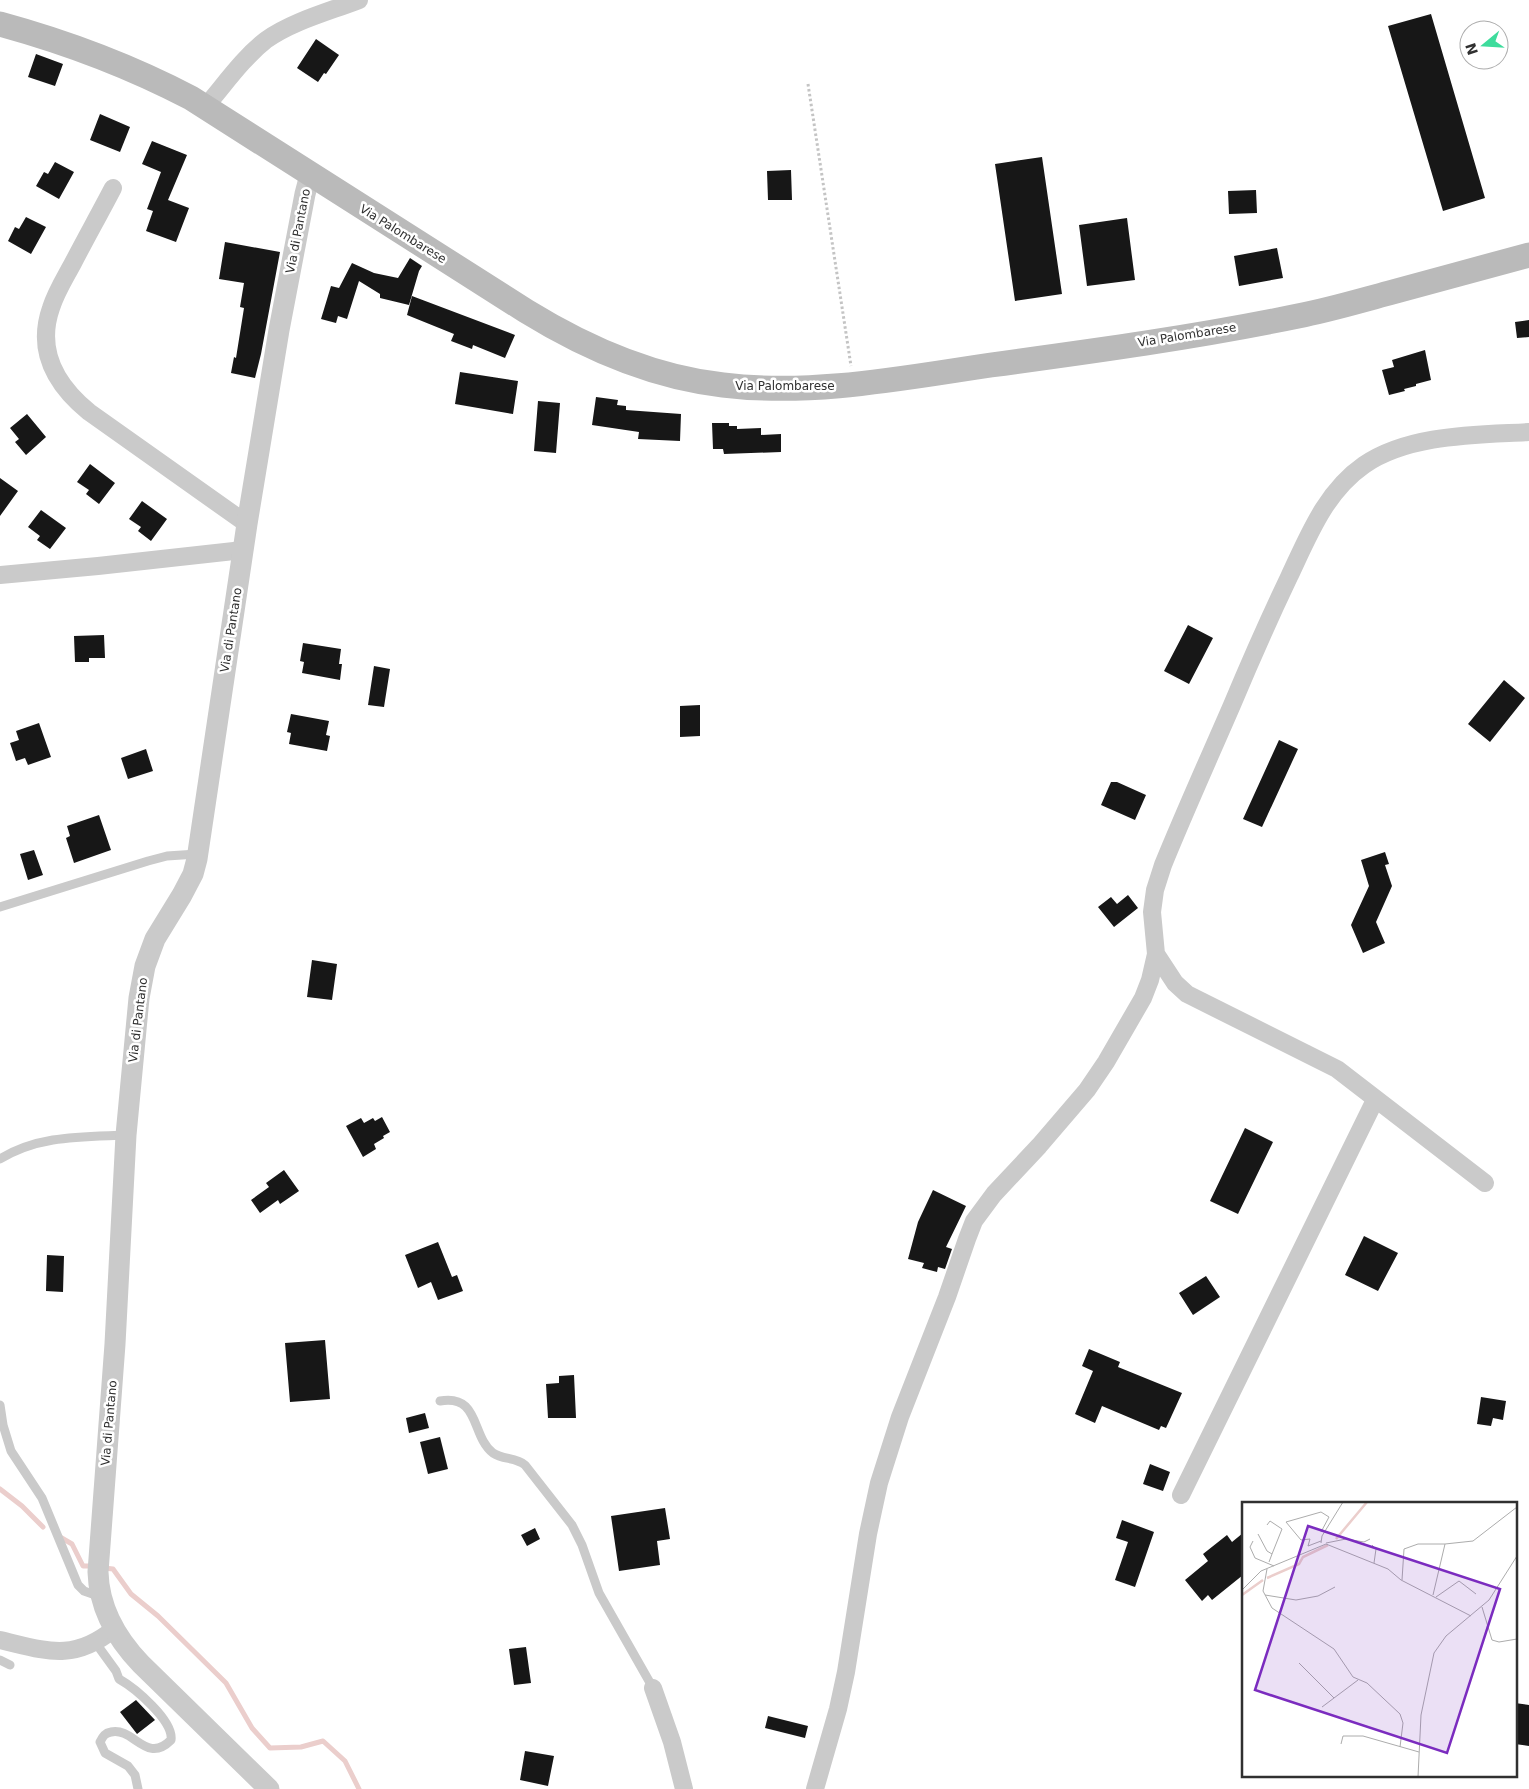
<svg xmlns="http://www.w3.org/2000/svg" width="1529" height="1789" viewBox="0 0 1529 1789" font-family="'DejaVu Sans',sans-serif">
  <rect width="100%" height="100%" fill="#fff"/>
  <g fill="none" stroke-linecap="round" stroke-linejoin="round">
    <path stroke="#ebcecc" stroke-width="5" d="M0,1489L22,1506L43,1527
      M60,1537L72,1544L83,1566H91
      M104,1568L113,1569L131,1594L158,1616L226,1683L252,1728L270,1748L301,1747L323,1741L345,1761L359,1789"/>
  </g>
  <path fill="#171717" d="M1431,14L1485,198L1443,211L1388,26Z
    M316,39L339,55L326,74L324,73L318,82L297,68Z
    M36,54L63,64L55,86L28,77Z
    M100,114L130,127L120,152L90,140Z
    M152,141L187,155L168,200L189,208L176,242L146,231L153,211L147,209L161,172L142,164Z
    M1042,157L1062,294L1015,301L995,164Z
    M55,162L74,172L59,199L36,186L44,172L48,174Z
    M791,170L792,200H768L767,171Z
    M1256,190L1257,213L1229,214L1228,191Z
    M26,217L46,227L31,254L8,241L15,227L19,229Z
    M1127,218L1135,280L1087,286L1079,225Z
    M225,242L280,252L261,354L255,378L231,373L234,357L236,358L244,308L240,307L244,283L219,279Z
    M1277,248L1283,278L1239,286L1234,256Z
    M410,258L422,266L419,271L409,305L380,298V294L359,281L347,319L338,316L336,323L321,319L331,286L339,288L352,263L374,273L398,278Z
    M412,296L515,335L505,358L473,345L472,349L451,341L454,334L407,315Z
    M1529,320V337L1517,338L1515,322Z
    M1425,350L1431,380L1416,384V386L1404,389L1405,391L1389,395L1382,370L1394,367L1392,360Z
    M460,372L518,381L513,414L455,404Z
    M596,397L618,400L617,405L626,406V410L681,414L680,441L638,439L639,432L592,425Z
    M538,401L560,403L556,453L534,451Z
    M27,414L46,437L26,455L15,442L19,439L10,428Z
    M712,423H729V426H737V429L761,428V435L781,434V452L724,454L723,449H713Z
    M90,464L115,483L99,504L86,494L89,490L77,482Z
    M0,478L18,491L0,516Z
    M142,501L167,519L151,541L138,531L141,527L129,519Z
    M41,510L66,528L50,549L37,540L40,536L28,527Z
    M1188,625L1213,638L1189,684L1164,671Z
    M104,635L105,658H89V662H75L74,636Z
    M303,643L341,649L339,664H342L340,680L302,673L304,662L300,661Z
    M374,666L390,669L384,707L368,705Z
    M1504,680L1525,698L1490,742L1468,724Z
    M700,705V736L680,737V706Z
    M291,714L329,721L326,735L330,736L327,751L289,744L291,733L287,732Z
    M39,723L51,757L28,765L25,758L16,761L10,743L19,740L16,731Z
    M1279,740L1298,749L1262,827L1243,819Z
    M146,749L153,771L128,779L121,758Z
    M1111,782H1117L1146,795L1135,820L1101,805Z
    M99,815L111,850L74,863L66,838L70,836L67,826Z
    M34,850L43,875L28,880L20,854Z
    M1385,852L1389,864L1385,865L1392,886L1376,922L1385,943L1363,953L1351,925L1369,886L1361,860Z
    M1128,895L1138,908L1114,927L1098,907L1111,897L1117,904Z
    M312,960L337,964L332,1000L307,997Z
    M382,1117L390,1132L383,1136L384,1138L374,1144L376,1149L363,1157L346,1126L361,1118L364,1123L373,1118L375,1121Z
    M1245,1128L1273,1142L1238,1214L1210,1201Z
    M284,1170L299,1191L280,1204L278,1200L260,1213L251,1200L269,1187L266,1183Z
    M933,1190L966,1206L946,1247L952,1249L945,1269L938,1267L937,1272L922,1268L924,1263L908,1259L918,1222Z
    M1364,1236L1398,1253L1378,1291L1345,1275Z
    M438,1242L452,1277L457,1275L463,1291L438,1300L431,1282L418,1288L405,1255Z
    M47,1255L64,1256L63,1292L46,1291Z
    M1206,1276L1220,1297L1193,1315L1179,1293Z
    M325,1340L330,1399L290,1402L285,1343Z
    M1089,1349L1120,1362L1118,1367L1182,1393L1166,1428L1161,1426L1159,1430L1102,1406L1095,1423L1075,1414L1093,1371L1082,1366Z
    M574,1375L576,1418H548L546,1384L559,1383V1376Z
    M1481,1397L1506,1401L1503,1420L1493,1418L1491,1426L1477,1424Z
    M425,1413L429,1428L409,1433L406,1418Z
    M440,1437L448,1469L428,1474L420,1442Z
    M1150,1464L1170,1472L1163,1491L1143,1484Z
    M665,1508L670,1539L657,1541L660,1565L619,1571L611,1516Z
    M1122,1520L1154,1532L1135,1587L1115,1580L1128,1542L1116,1538Z
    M535,1528L540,1539L527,1546L521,1535Z
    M1243,1533V1575L1212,1600L1208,1595L1202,1601L1185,1580L1208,1561L1203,1554L1227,1535L1232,1542Z
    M526,1647L531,1683L514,1685L509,1649Z
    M136,1700L155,1720L137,1734L120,1712Z
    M1515,1703L1529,1705V1746L1515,1744Z
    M768,1716L808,1726L805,1738L765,1728Z
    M525,1751L554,1756L548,1786L520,1780Z"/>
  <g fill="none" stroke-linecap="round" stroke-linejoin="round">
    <path stroke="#c4c4c4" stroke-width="3" stroke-dasharray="2.5 2.5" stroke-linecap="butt" d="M808,84L851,366"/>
    <path stroke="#cacaca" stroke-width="9" d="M0,907L148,861L167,856L197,854
      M0,1159C39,1135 82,1137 126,1135
      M440,1401C480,1394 471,1436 493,1453C503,1460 516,1457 525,1465L572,1525L582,1545L599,1593L653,1688
      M0,1405L3,1425L11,1451L42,1498L78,1585L84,1591L101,1597
      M95,1642L116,1671L119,1679C135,1688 174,1721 171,1740C146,1765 134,1727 111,1732C105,1733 103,1736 100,1742L105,1753L128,1766L135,1775L138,1789
      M0,1660L10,1665"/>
    <path stroke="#cacaca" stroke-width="18" d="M206,106C225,84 243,58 266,40C293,21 328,12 359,0
      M113,188C100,213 86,238 73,263C65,278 56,292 51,308C36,351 56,385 89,412L247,524
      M0,575L98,566L243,550
      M1156,954L1175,983L1187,994L1337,1069L1485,1183
      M1181,1495L1375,1100
      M0,1640C47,1651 73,1662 114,1629
      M653,1688L672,1742L684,1789
      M815,1789L838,1709L846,1672L868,1534L879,1483L900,1417L947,1297L967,1239L974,1221L994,1194L1039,1146L1087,1090L1106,1062L1143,998L1150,980L1156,954L1152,912L1155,890L1163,865C1185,811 1209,758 1232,705C1250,662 1269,619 1289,577C1308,537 1325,492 1364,465C1409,434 1476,435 1529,432"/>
    <path stroke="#cacaca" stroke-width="21" d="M269,1789L141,1664C117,1639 99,1608 98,1572L115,1344L126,1135L139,998L145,966L155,939L182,895L193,874L197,859L247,524L279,330L305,194L310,175"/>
    <path stroke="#bababa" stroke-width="25" d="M0,24C66,42 130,66 191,98L526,311C586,348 652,377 723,385C812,396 903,378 991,365C1094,351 1197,337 1298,316C1329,310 1359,301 1389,293C1436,280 1482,268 1529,255"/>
  </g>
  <g text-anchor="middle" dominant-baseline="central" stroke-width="5" stroke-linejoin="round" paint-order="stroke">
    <g font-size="12" fill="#303030" stroke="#fff">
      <text transform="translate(298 231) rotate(-79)">Via di Pantano</text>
      <text transform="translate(403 234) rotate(32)">Via Palombarese</text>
      <text transform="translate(1187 335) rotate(-9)">Via Palombarese</text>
      <text x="785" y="386">Via Palombarese</text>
      <text transform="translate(231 630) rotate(-81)">Via di Pantano</text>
      <text transform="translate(138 1020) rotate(-83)">Via di Pantano</text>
      <text transform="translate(109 1423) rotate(-85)">Via di Pantano</text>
    </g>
  </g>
  <g transform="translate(1242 1502)">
    <rect width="275" height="275" fill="#fff"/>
    <path fill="none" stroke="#ebcecc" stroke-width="2.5" d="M94,37L125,0M25,76L57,62L61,55L86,43M0,93L21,78"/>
    <path fill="none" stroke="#acacac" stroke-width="1" d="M25,23L28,19L40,27L30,52M16,32L25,49L30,52L27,60M11,39L8,45L13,56L32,64M79,39L66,44L68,37L59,38L44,20L79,10L87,15L79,30M79,41L80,34L101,0M84,41L104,37L122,40L128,37M130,43L134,47L132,61M25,67L21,89L30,106L92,147L111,175L125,181L158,212L161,221L158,245M160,78L162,47L176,42H203M0,88L19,69L84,42L146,67L159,78L229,114M23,93L54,98L76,94L93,85M191,93L203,42L231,39L275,5M194,95L217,79L234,92M240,105L250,138L257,140L275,137M57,161L92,196M80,205L116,178M99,242L101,234H121L177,250M176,275L179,213L192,151L204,134L247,98L275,54"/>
    <path fill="#7b2cbf" fill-opacity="0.15" stroke="#7b2cbf" stroke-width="2.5" d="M66,24L258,87L205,251L13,188Z"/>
    <rect width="275" height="275" fill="none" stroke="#303030" stroke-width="2.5"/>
  </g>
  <g transform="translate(1484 45) rotate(252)"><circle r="24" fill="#ffffff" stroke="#acacac"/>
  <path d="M0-4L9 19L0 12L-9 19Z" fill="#3ddc9c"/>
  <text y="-8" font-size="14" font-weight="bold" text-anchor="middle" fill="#303030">N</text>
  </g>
</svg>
